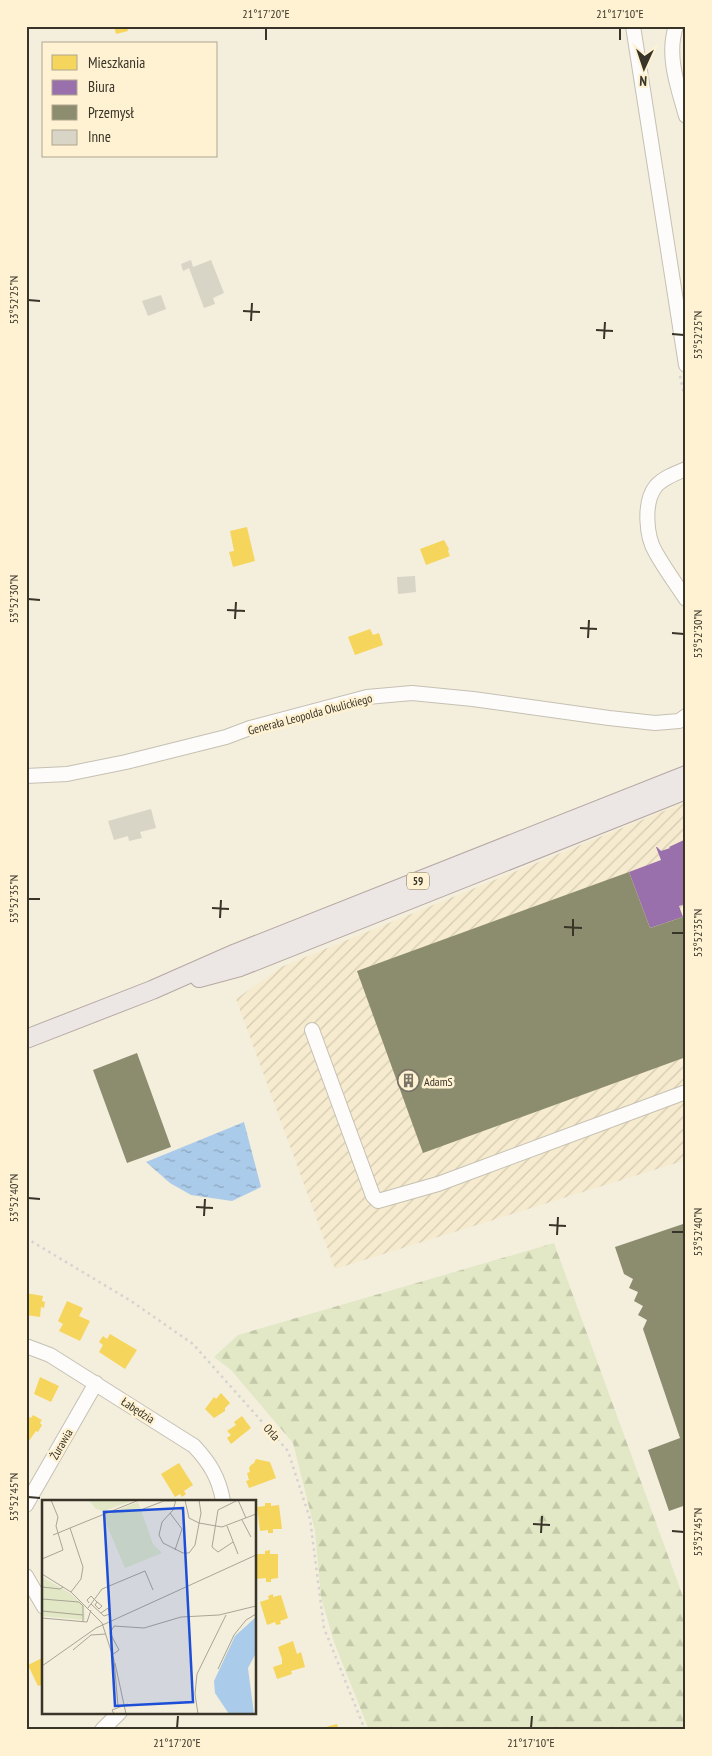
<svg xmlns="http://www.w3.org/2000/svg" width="712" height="1756" viewBox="0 0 712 1756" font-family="'PT Sans Narrow',sans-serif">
  <defs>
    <pattern id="industrial-furrows" width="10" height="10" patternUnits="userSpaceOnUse" patternTransform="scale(1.25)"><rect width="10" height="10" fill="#f6ebce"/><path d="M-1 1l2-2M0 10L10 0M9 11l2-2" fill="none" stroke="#d4cab1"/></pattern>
    <pattern id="forest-firs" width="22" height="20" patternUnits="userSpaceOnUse" patternTransform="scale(1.25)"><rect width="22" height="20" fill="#e2e8c5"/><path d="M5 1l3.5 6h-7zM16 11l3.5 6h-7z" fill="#c3c8a9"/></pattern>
    <pattern id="water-ripples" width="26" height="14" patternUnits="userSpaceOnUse" patternTransform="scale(1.25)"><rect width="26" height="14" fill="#abcbea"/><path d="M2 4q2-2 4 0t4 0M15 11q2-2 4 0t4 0" fill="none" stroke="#8ca6be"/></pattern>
  </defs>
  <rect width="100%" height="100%" fill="#f4eedd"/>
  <path fill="url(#industrial-furrows)" d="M686,802V1160L335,1269L236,999L281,967Z"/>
  <path fill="url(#forest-firs)" d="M554,1243L686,1605V1730H369L334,1642L321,1597L315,1531L293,1443L231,1370L214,1357L238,1335Z"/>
  <path fill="url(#water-ripples)" d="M244,1122L261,1187L232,1201L191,1195L170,1183L146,1162Z"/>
  <path fill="#f6d55c" d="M114,26H127L128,31L116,34Z
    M247,527L255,561L233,567L229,552L234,551L230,531Z
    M444,540L449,549L448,551L450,556L426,565L420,549Z
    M370,629L373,635L379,633L383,645L355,655L348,637Z
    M26,1293L43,1296L42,1301L45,1302L44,1308L41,1307L40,1317L26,1315Z
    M67,1301L83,1308L79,1316L90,1321L80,1341L59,1331L63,1324L58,1321Z
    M110,1334L137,1350L125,1369L99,1352L103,1345L99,1342L103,1336L107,1339Z
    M40,1377L59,1386L51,1402L34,1394Z
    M221,1393L230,1403L225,1408V1411L214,1418L205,1409L214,1397L216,1399Z
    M26,1415L31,1418L33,1415L42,1420L40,1423L42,1425L38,1432L36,1431L26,1445Z
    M242,1416L251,1428L231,1444L227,1438L231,1435L227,1431L236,1425L234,1422Z
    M256,1459L270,1462L276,1478L249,1488L246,1481L249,1480L247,1473L250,1472L249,1468L251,1465L254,1463Z
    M179,1463L193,1485L184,1491L186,1494L182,1497L180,1494L175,1497L161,1474Z
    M265,1503H271V1506L279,1505L282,1529H273V1533H268V1530L260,1531L257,1507L265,1506Z
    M270,1550V1554H278V1578L271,1579V1582H266V1578L256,1579V1554H265V1551Z
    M273,1594V1597L281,1595L288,1618L280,1621L281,1624L276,1625L275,1622L267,1625L260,1602L269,1599L268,1596Z
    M293,1641L297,1654L301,1652L305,1667L291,1671L292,1674L277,1679L273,1667L282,1664V1659L278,1647Z
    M44,1657V1684L38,1686L28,1665Z
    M337,1724L339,1730H320L329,1726Z"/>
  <path fill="#9970ab" d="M686,839V904L679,906L683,917L650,928L629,872L661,860L656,847H657L661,851L670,848L669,847Z"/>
  <path fill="#8c8c6e" d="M629,872L650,928L683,917L686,925V1057L423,1153L357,971Z
    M137,1053L171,1147L127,1163L93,1070Z
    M686,1223V1505L669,1511L648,1450L680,1438L643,1329L647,1320L638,1315L643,1306L634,1301L638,1292L629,1288L633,1279L624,1274L615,1247Z"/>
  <path fill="#d8d4c6" d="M191,260L193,267L211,260L224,293L213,298L215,304L204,308L189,268L183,271L181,264Z
    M161,295L166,309L148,316L142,301Z
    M415,576L416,592L398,594L397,577Z
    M151,809L156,828L140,832L142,838L129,841L128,836L114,840L108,821Z"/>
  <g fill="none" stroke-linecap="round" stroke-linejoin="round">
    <defs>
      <path id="minor" d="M633,26L686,365
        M676,26C666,56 678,87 686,116
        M686,469C676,473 663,478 656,486C643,502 646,537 656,553C665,569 676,584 686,599
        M26,776L67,774L126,762L226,737L250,728L367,697L412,693L473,699L609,718L655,723L679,721L686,716
        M312,1030L373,1196L378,1201L438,1184L686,1092
        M26,1346L50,1355L194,1446C210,1463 219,1478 223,1501
        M26,1505L96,1383
        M26,1576L44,1607
        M102,1730L120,1712"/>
      <path id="major" d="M199,978L240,967L686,790
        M26,1039L152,990L236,953L686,775"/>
    </defs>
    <use href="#minor" stroke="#c5c0b3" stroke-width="16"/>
    <use href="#major" stroke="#b5a8a2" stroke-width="20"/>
    <path stroke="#d5d3cf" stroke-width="2.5" stroke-dasharray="2.5 4" stroke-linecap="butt" d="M680,376L686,403
      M26,1238L131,1301L193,1344L288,1451L310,1519L324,1628L365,1730"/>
    <use href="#minor" stroke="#fdfcfa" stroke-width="14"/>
    <use href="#major" stroke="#ece6e5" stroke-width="18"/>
  </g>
  <path fill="none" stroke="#393428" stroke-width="2" d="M266,40V28M620,40V28M28,300L40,301M243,311L260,312M251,321L252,303M596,330L613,331M672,334L684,335M604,339L605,322M28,599L40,600M227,610L245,611M235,619L236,602M580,628L597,629M672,633L684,634M588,638L589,620M28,899H40M212,908L229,909M220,918L221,900M564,927L582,928M672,933H684M573,936V919M28,1198L40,1199M196,1207L213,1208M204,1216L205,1199M549,1225L566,1226M672,1232H684M557,1235L558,1217M28,1497L40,1498M533,1524L550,1525M672,1531L684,1532M541,1533L542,1516M177,1728L178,1716M531,1728L532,1716"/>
  <defs>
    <symbol id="building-ring" viewBox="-11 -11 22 22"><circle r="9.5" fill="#fef2d3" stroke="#7a7567" stroke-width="1.5"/><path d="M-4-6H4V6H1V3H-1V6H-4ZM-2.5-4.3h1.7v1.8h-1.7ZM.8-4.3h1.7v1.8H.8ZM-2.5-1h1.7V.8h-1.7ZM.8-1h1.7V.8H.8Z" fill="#7a7567"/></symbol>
  </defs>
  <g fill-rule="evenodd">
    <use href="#building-ring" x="396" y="1068" width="25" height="25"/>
  </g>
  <g text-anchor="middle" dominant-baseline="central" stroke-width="5" stroke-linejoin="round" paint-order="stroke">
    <rect fill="#fef2d3" stroke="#746d5b" stroke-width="1" x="407" y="872.5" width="22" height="17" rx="4"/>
    <g font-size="11" font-weight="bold" fill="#393428">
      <text x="418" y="881">59</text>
    </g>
    <g font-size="12" fill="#393428" stroke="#fef2d3">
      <text transform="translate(310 714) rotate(-15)">Generała Leopolda Okulickiego</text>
      <text transform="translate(138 1410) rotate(33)">Łabędzia</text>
      <text transform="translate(272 1432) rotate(48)">Orla</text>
      <text transform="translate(61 1444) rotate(-60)">Żurawia</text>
    </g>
    <g font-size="12" fill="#393428" stroke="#fef2d3" text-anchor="start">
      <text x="424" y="1081">AdamS</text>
    </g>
  </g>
  <g transform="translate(42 1500)">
    <rect width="214" height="214" fill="#f4eedd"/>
    <path d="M47,0H92L62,11L54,9ZM96,2L111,44L120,53L83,68L61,16Z" fill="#e2e8c5"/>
    <path d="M0,77L28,93L42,106L43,120L0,116Z" fill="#e2e8c5"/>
    <path d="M214,117V153L206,168L212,214H187L173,193L172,181L193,136Z" fill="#abcbea"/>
    <path fill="none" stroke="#a9a495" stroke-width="1" d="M9,0L16,17L14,26L16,33L11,35M134,0L131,10L120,22L117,35L121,43L141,53H147L153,45L159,13L157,0M143,0L147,18L157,23L180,27L214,14M101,9L122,1H133M128,13L140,29L133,50M200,20L209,37M185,26L196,54M191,42L176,52L170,47L176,10L196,0L204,18M0,59L21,50L16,33L28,28M0,74L29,92L60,123L72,160L76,206M0,87L18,89L21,87M29,92L39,79L41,67L28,28L97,0M0,99L37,102L41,106V122M47,103L45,100L49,96L55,102L60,106L57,109L53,105L55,102M49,104L62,116L68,114L66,108L59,113M46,108L60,89L103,71L111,90M0,111L41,115M0,118L45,122L49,110M31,150L49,135L64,134M70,155L77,150L68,133L72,126L102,128L139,117L177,115L214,106M73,163L84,214M0,166L54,128L214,55M176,169L192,135L204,120L214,114M72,214L70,210L86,204M156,214L153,194L155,174L184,115"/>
    <path fill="#1d4ed8" fill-opacity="0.15" stroke="#1d4ed8" stroke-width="2.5" d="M141,8L151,202L73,206L62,12Z"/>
    <rect width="214" height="214" fill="none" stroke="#393428" stroke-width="2.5"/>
  </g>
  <rect width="712" height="1756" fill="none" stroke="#fef2d3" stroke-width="55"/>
  <rect x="42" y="42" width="175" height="115" fill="#fef2d3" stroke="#afa68f"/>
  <rect x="52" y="55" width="25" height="15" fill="#f6d55c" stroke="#afa68f"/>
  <text x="88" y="68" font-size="15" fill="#393428">Mieszkania</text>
  <rect x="52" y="80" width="25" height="15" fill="#9970ab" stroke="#afa68f"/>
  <text x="88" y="92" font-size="15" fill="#393428">Biura</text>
  <rect x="52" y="105" width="25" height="15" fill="#8c8c6e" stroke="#afa68f"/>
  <text x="88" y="118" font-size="15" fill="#393428">Przemysł</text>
  <rect x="52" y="130" width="25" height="15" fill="#d8d4c6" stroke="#afa68f"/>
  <text x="88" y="142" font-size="15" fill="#393428">Inne</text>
  <g transform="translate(644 68) rotate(183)" stroke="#fef2d3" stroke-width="4" paint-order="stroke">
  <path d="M0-4L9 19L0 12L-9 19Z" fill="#393428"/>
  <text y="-8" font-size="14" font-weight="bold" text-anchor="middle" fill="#393428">N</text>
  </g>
  <rect x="28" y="28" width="656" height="1700" fill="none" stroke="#393428" stroke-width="2"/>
  <g font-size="12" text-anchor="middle" fill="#393428">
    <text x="266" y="18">21°17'20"E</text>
    <text x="620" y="18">21°17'10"E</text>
    <text transform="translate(14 300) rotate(-90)" y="4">53°52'25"N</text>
    <text transform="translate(698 335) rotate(-90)" y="4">53°52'25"N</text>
    <text transform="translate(14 599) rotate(-90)" y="4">53°52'30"N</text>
    <text transform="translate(698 634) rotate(-90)" y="4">53°52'30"N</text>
    <text transform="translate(14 899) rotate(-90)" y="4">53°52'35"N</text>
    <text transform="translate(698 933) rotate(-90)" y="4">53°52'35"N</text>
    <text transform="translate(14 1198) rotate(-90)" y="4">53°52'40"N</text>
    <text transform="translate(698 1232) rotate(-90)" y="4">53°52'40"N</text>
    <text transform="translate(14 1497) rotate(-90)" y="4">53°52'45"N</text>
    <text transform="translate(698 1532) rotate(-90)" y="4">53°52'45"N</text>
    <text x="177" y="1747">21°17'20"E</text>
    <text x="531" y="1747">21°17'10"E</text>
  </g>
</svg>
